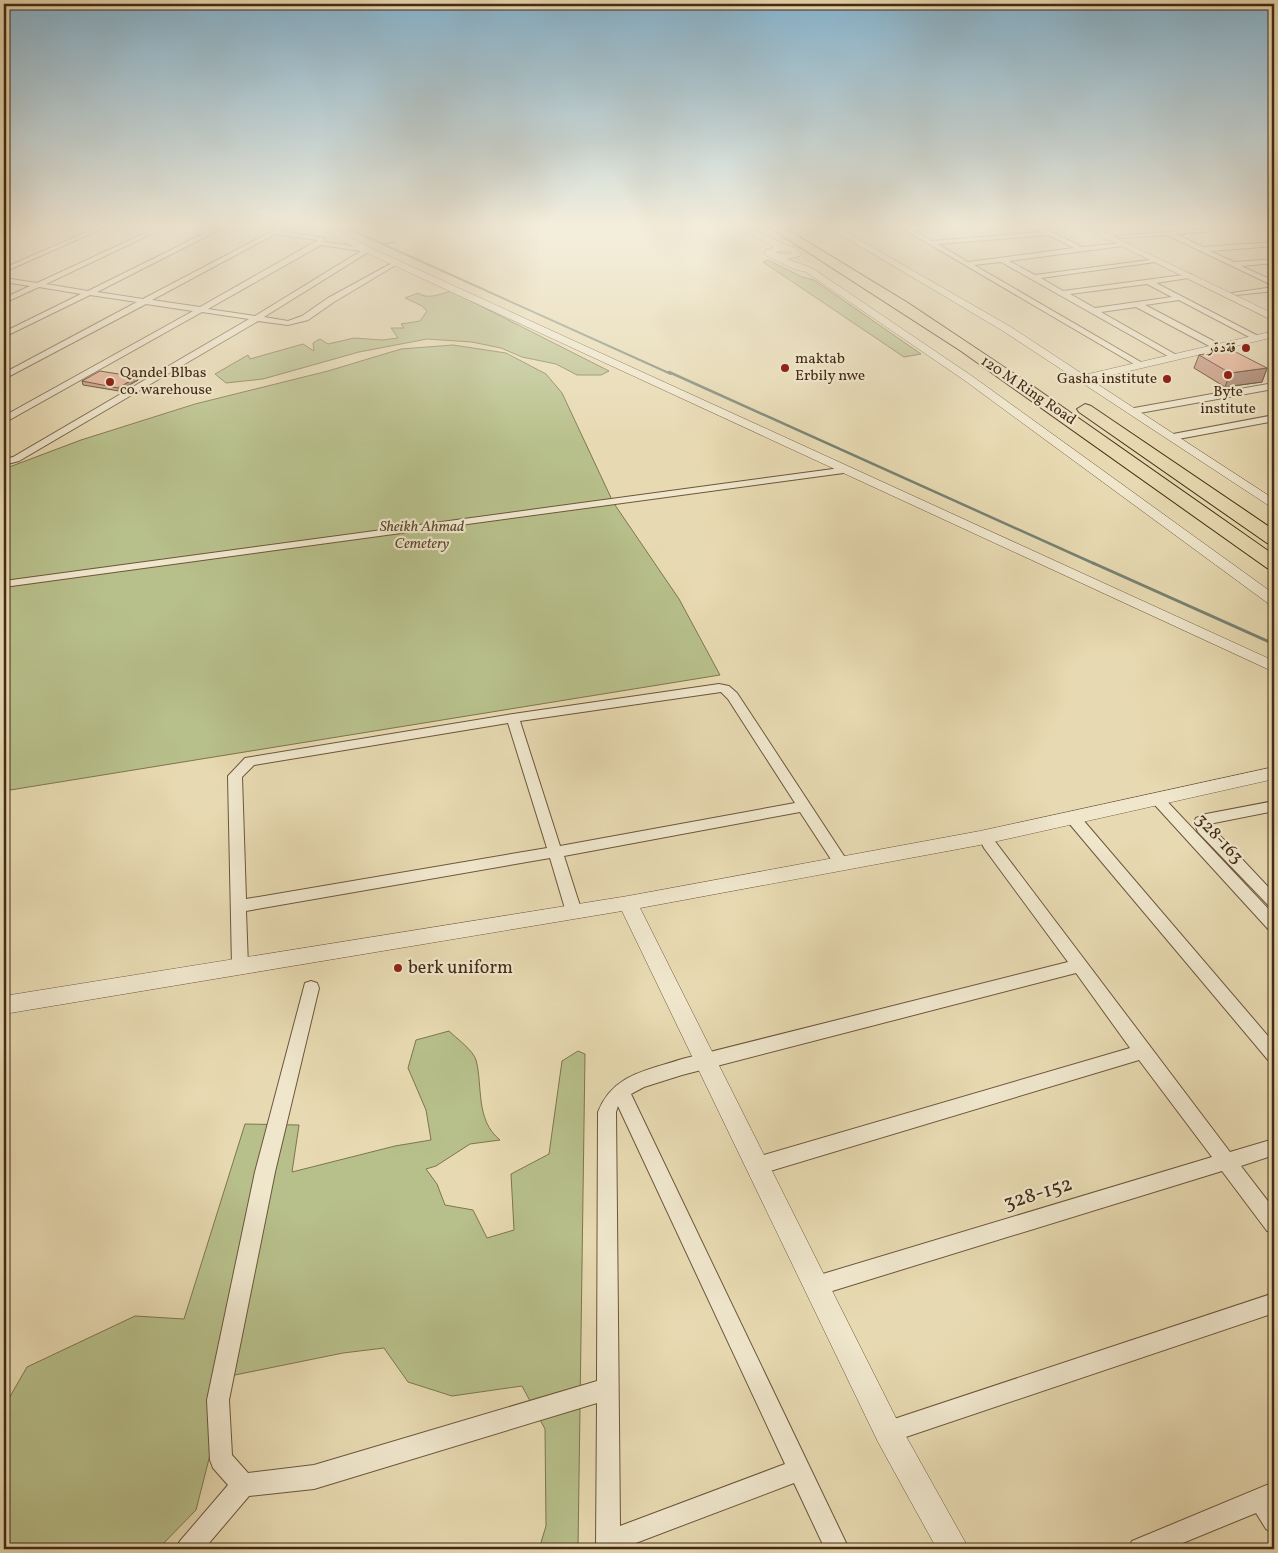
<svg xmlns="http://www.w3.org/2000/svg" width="1278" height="1553" viewBox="0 0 1278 1553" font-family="Vollkorn,Amiri,serif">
  <rect width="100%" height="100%" fill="#e7d9b1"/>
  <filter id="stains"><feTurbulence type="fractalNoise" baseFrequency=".004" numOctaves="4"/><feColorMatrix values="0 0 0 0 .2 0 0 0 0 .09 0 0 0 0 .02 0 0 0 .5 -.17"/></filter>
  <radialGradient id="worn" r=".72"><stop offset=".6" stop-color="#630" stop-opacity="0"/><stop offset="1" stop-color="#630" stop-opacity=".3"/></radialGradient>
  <path fill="#b7bf8a" stroke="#7e754f" d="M768,260L802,277L814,280L921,354L904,357L763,262Z
    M451,291L609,371L601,375H577L556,364L522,357L501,348L472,342L427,339L359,352L263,379L226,383L215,374L248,355L250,359L303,344L314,351L313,343L320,339L328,344L354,338L382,340L398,338L391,328H404L401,324L420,321L427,311L422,306L405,298L418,293C428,300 440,294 451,291Z
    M453,345L506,353L546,374L562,393L613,502L679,599L720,675L4,791V469L81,440L195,404L328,371L401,349Z
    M449,1031C456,1038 473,1050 476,1060C483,1086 475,1120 500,1140L470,1144L436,1166L426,1169L437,1184L445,1205L473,1210L487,1238L514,1230L511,1174L549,1154L562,1061L578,1051L585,1054L578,1549H539L546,1526L545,1429L522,1386L452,1396L408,1382L384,1348L343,1353L230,1376L196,1510L158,1549H4V1407L27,1367L135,1316L184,1319L245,1124L299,1125L292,1172L395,1146L431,1140L426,1110L408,1068L416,1040Z"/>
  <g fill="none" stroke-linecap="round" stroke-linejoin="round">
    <path stroke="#768172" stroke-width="2" d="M345,227L671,374
      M382,244L395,242"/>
    <path stroke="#768172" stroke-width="2.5" d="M669,372L1095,564"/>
    <path stroke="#768172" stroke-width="3" d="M1093,563L1274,644"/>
    <defs>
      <path id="minor" d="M98,227H106L4,272V268Z
        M158,227H166L46,284L88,291L217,227H225L97,292L143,299L280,227H287L281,231L324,238V242L370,249V251L264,317L288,321L302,316L328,298L394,262L399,263L334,302L308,320L288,325L258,321L19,461L4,465V459L13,457L249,319L202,312L4,423V416L193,311L146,304L4,379V373L137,302L90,295L4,337V332L81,294L39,287L4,303V298L30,286L4,282V278L37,283ZM275,234L318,240L200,307L152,300ZM321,245L361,251L255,316L208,309Z
        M900,227H944L941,229L914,231L932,241L1042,232L1039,229L1042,227L1082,247L1124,243L1122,246L1009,261L1035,275L1157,259L1155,262L1041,278L1063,291L1191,274L1188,278L1156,283L1262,338L1255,340L1179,300L1145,305L1221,345V349H1215L1136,307L1101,312L1180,357L1173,359L1001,262L974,265L1146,365L1139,367ZM1049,235L1074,248L968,262L938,244ZM1147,284L1172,297L1095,308L1070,294Z
        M1233,227H1262L1176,234L1203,247L1274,242V246L1210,251L1234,262L1274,259V263L1241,266L1274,281V286L1167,235L1119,238L1116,236Z
        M1266,227H1274V231Z
        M1274,287V291L1236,295L1232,293Z
        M1274,383V389L1134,414L1130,411L1134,408Z
        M1274,415V421L1173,440L1168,437L1173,434Z
        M848,467L853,470L851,472L4,587V581Z
        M719,684L729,686L737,693L846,859L848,863L846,867H836L800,812L564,856L582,912L579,916L574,918L569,916L566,912L550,858L246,911L248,966L246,971L240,972L234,971L232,966L228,776L245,758L513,714ZM721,692L728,699L795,803L560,846L520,721ZM508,723L547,848L246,899L242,777L254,765Z
        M1158,795L1163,797L1274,915V931L1268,929L1153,803L1151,800L1153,797Z
        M1274,801V811L1209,824L1274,893V908L1269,906L1198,832L1194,822L1196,818L1206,814Z
        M1073,813L1078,814L1274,1043V1062L1268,1060L1068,822L1066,818Z
        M989,839L994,840L1230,1152L1274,1139V1155L1241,1166L1274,1209V1233L1267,1231L1222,1171L816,1296L809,1293L806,1286L809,1279L816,1276L1212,1157L1139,1060L757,1175L750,1172L748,1166L750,1160L757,1157L1130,1048L1076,973L682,1075L644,1087L631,1094L849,1549H825L794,1483L620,1549H596L597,1403L314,1489L249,1496L204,1549H176L180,1541L228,1485L213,1468L210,1460L207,1400L255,1172L305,983L311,981L317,983L319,988L275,1172L229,1400L232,1455L248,1473L314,1465L597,1381L598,1112C613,1074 646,1071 682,1059L1068,962L984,848L982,844L984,840ZM618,1106L785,1464L620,1526L616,1112Z
        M1274,1293V1313L888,1443L880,1440L877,1432L880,1424L888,1421Z
        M1274,1482V1533L1266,1529L1256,1513L1168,1549H1128L1132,1541Z"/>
      <path id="tertiary" d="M322,227H331L371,248L1274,661V672L365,252L330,235Z
        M737,227C757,226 777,244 797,248L801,254L800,256L787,259L812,268L972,376L1274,594V605L1269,604L964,380L806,272L794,269L765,255V251L774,247ZM779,251L791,252V253L782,254L776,252Z
        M828,227H837L1011,327L1084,375L1274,331V337L1091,380L1274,499V509L1003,331Z
        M1083,227H1093L1274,314V321Z
        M1274,767V779L980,845L640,908L898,1422L969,1549H937L878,1442L622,911L4,1014V996L628,896L980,831Z"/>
      <path id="motorway" d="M769,227H783L908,303L1034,387L1274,555V570L1267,568L961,351Z
        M1085,404L1091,406L1274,530V545L1267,543L1079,412L1077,409Z"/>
    </defs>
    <use href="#minor" stroke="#6d563b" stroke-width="2"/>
    <use href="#tertiary" stroke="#6d563b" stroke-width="1"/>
    <use href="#motorway" stroke="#442b14" stroke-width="2"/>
    <use href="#minor" fill="#efe6cc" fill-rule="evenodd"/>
    <use href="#tertiary" fill="#efe6cc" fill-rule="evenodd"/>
    <use href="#motorway" fill="#e7d9b1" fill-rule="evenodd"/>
  </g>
  <path fill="#c4927a" stroke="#442b14" d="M300,227H316L317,229Z
    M1199,355L1267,368L1262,382L1225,387L1194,368Z
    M137,377L138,380L119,391L83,385L82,381Z"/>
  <path fill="#a07763" stroke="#442b14" d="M1267,368L1262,382L1225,387L1230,373Z
    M137,377L138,380L119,391L118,388Z"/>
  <path fill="#e4aa8e" stroke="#442b14" d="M1232,350L1267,368L1230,373L1199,355Z
    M100,371L137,377L118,388L82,381Z"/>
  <linearGradient id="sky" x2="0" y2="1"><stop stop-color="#87b6d2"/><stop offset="0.51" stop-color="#f4eedc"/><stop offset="1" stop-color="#f4eedc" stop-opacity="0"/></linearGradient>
  <rect width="1278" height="444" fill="url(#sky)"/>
  <g fill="#8f2418" stroke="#efe6cc" stroke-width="2">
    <circle cx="1246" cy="348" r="5"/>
    <circle cx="785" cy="368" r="5"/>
    <circle cx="1228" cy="375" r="5"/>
    <circle cx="1167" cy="379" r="5"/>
    <circle cx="110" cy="382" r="5"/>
    <circle cx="398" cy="968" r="5"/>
  </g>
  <g text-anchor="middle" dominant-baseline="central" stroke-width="4.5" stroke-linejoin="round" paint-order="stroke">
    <g font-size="15" fill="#442b14" stroke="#efe6cc" text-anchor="end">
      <text x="1236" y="348">قةدةر</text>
      <text x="795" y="359" text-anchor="start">maktab<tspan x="795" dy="17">Erbily nwe</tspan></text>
      <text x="120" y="373" text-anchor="start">Qandel Blbas<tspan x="120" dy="17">co. warehouse</tspan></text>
      <text x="1157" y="379">Gasha institute</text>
      <text x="1228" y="392" text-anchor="middle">Byte<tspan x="1228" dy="17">institute</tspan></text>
    </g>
    <g font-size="15" fill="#442b14" stroke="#efe6cc">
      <text transform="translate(1028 391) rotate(34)">120 M Ring Road</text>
    </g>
    <g font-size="15" font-style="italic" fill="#5b492c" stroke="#efe6cc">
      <text x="422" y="527">Sheikh Ahmad<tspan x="422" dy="17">Cemetery</tspan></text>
    </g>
    <g font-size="18" fill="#442b14" stroke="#efe6cc">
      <text transform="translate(1219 839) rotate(47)">328-163</text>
    </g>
    <g font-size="18" fill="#442b14" stroke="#efe6cc" text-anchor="start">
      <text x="408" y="968">berk uniform</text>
    </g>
    <g font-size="21" fill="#442b14" stroke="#efe6cc">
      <text transform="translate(1038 1194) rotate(-17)">328-152</text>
    </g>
  </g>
  <rect width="1278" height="1553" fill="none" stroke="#e7d9b1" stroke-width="20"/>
  <rect x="5" y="5" width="1268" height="1543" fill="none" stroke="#442b14" stroke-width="2.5"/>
  <rect x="10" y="10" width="1258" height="1533" fill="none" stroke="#442b14"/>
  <rect width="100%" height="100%" filter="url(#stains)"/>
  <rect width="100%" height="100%" fill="url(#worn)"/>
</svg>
